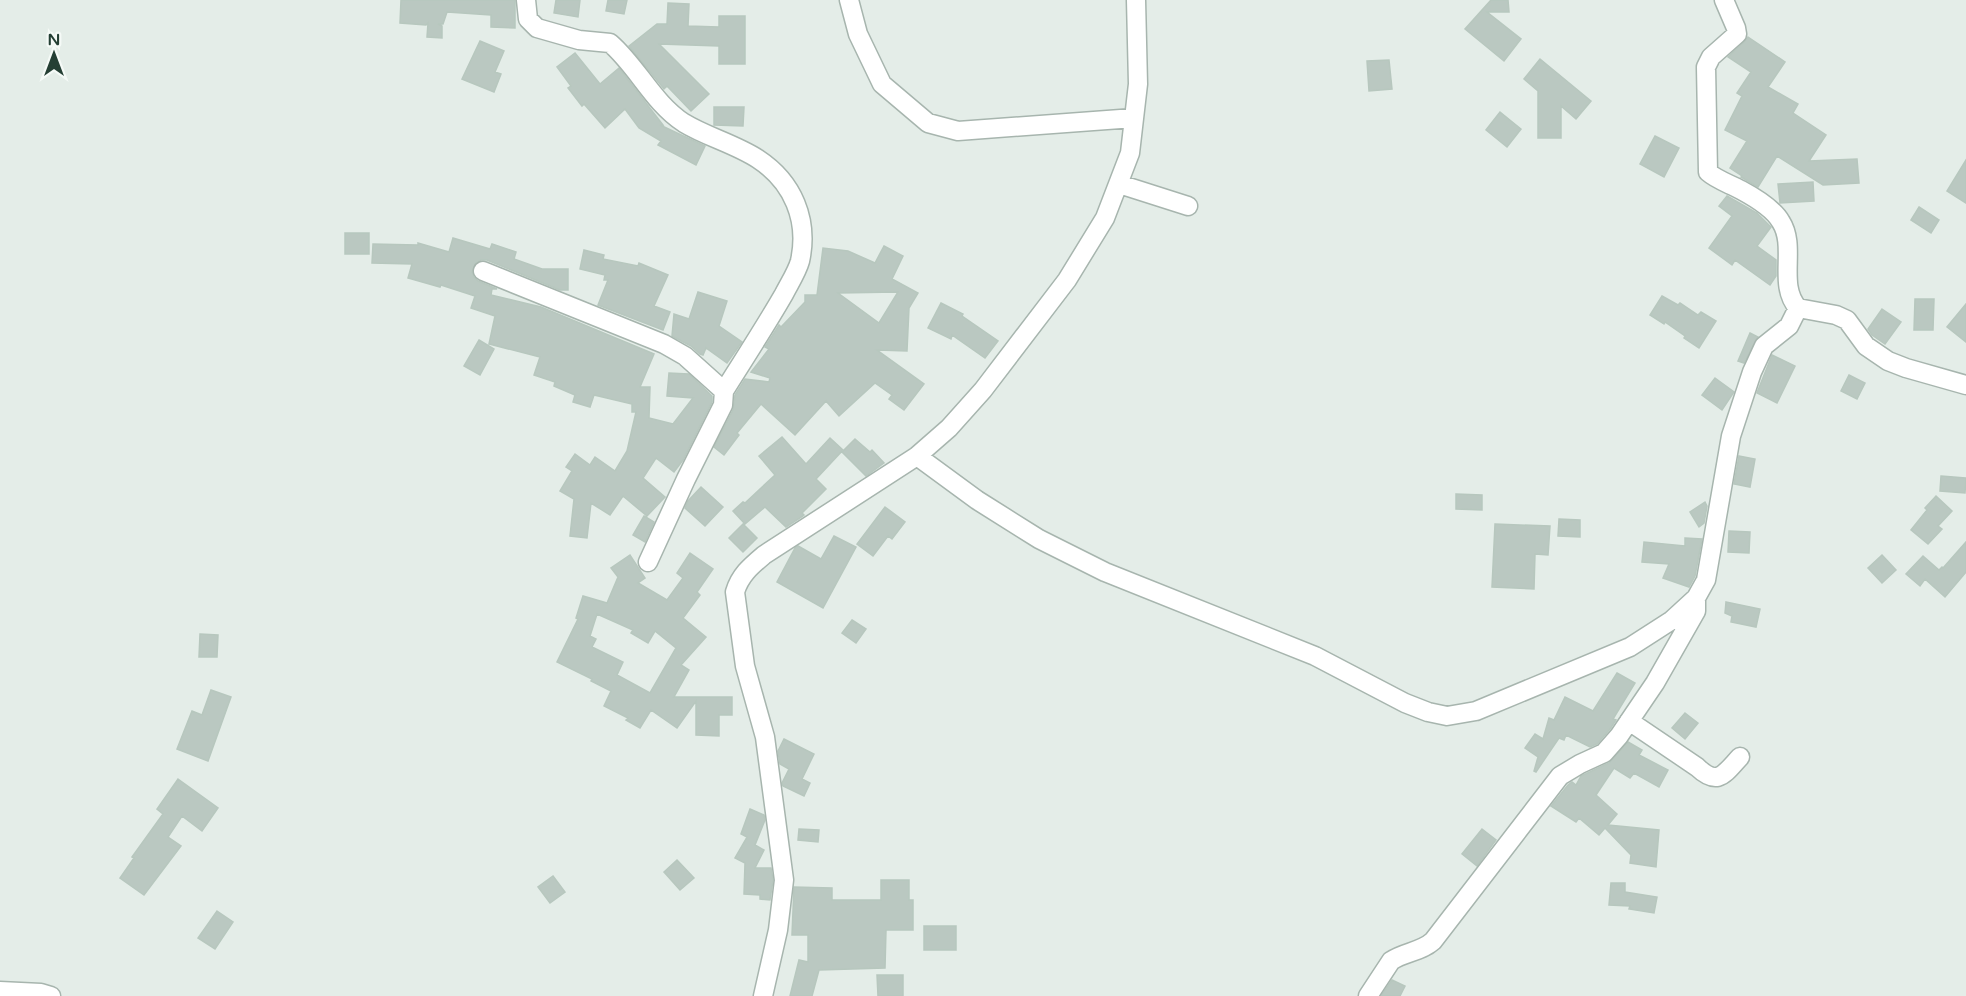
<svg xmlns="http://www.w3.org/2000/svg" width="1966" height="996" font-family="'Varela Round',sans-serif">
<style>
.building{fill:#bac8c1;stroke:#b7c7be;stroke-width:1.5;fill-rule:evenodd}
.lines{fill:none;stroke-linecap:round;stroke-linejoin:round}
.street-casing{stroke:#a7b5ae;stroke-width:21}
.street{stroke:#fff;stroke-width:18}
</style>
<rect width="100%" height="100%" fill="#e4ede8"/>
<path class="building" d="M401 0H515V28L491 27V15L447 12 443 24H438L442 26V38L427 37 428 23 426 25 400 23Z
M556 0H580L578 17 554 13Z
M608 0H627L624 14 606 11Z
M1491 0H1508L1509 12H1487L1521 39 1504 61 1465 29Z
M668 3 689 4 688 26 719 27V16H745V64H719V46L659 44 709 94 691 111 667 86 664 89 629 46 657 24H667Z
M1748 37 1785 62 1768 87 1798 104 1793 113 1826 135 1809 161 1857 159 1859 183 1823 185 1777 156 1758 187 1741 177 1742 176 1730 168 1747 141 1725 130 1742 96 1737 93 1751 72 1728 57 1744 42Z
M480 41 504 51 495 72 501 74 494 92 462 79Z
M575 53 600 84 619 68 663 125H660L705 146 696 165 658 145 661 141 639 128 625 109 605 128 584 104 582 106 568 88 571 86 557 67Z
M1540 59 1591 101 1576 119 1561 106V138H1538V91L1524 79Z
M1389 60 1392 89 1369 91 1367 61Z
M714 107H744L743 126 714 125Z
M1500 112 1521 129 1507 147 1486 130Z
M1655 136 1679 148 1664 177 1640 164Z
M1966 160V203L1947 191Z
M1813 182 1814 201 1780 203 1778 184Z
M1727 196 1757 213 1771 227 1757 246 1776 260V276L1770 285 1735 260 1732 265 1709 248 1732 216 1719 206Z
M1919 207 1939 220 1931 233 1911 220Z
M345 233H369V254H345Z
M453 238 490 249 492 244 516 252 514 259 542 269H568V290H560L487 260H481L476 263 472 272 474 277 478 281 497 289H492L491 295 541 307 654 354 640 387H650L649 418 673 424 693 398 667 396 669 373 689 374 712 396V402L683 460 674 472 656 458 643 478 665 497 647 516 623 496 610 515 591 503 587 538 570 536 574 499 560 491 572 471 566 467 575 454 590 465 595 457 615 471 627 451 636 412H632V404L594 395 590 407 573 402 575 395 554 386 555 382 534 375 540 357 489 344 495 316 471 308 475 296 441 285 440 287 408 278 412 264 372 263 373 244 418 245V243L449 252Z
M884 246 903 256 892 279 918 293 909 308 907 351 877 350 924 384 904 410 889 399 892 395 875 383 839 416 826 401 795 435 761 404 737 433 739 435 724 455 714 447 733 410 735 395 745 379 769 382 770 378 751 372 769 349 765 347 779 325 781 327 805 302V295H817L823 248 848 251 875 263ZM898 292 879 323 838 293Z
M584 250 604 255 603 259 638 266 639 263 668 275 654 306 670 312 663 330 598 305 608 280H604L605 275 580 269Z
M698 292 727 301 719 326 742 342 727 363 706 348 703 355 700 354 691 346 672 336 674 314 689 319Z
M1662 296 1678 305 1680 303 1698 315 1701 312 1716 321 1699 348 1684 338 1685 336 1665 322 1664 324 1650 315Z
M1915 299H1934L1933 330H1914Z
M941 303 963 314 962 316 998 341 985 358 952 335 951 339 928 328Z
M1966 304V342L1947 327Z
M1882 309 1901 322 1885 344 1872 335 1868 329Z
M1750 333 1758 337 1744 363 1738 361Z
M479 340 494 349 480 375 464 366Z
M1772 355 1795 366 1777 403 1757 393Z
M1849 375 1865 383 1857 399 1841 391Z
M1715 378 1734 392 1722 410 1702 395Z
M782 437 806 464 830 438 843 450 816 479 826 489 802 513 804 515 803 516 786 527 765 507 745 524 733 511 743 502 745 503 775 475 759 456Z
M855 439 870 452 872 450 884 463 866 476 842 452Z
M1739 456 1755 459 1750 487 1734 484Z
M1941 476 1966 478 1965 493 1940 491Z
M701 487 723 507 705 526 685 508 688 501Z
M1456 494 1482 495V510L1456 509Z
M1936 496 1952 511 1938 526 1942 529 1928 544 1911 530 1927 510 1925 508Z
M1705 502 1707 506 1704 523 1699 527 1690 512Z
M885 507 905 522 892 539 888 536 873 556 857 544Z
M644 516 654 522 645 542 633 535Z
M1559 519 1580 520V537L1558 536Z
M743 524 757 538 743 552 729 538Z
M1495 524 1550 526 1548 555 1535 554 1534 589 1492 587Z
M1729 531 1750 532 1749 553 1728 552Z
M834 536 856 547 823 608 777 582 795 548 798 546 821 559Z
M1685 538 1702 539 1695 576 1689 587 1663 578 1669 564 1642 562 1644 542 1685 546Z
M1966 542V572L1945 597 1925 579 1920 586 1906 574 1923 556 1939 570 1942 567 1943 568Z
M690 553 713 569 697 592 700 595 683 618 706 637 681 665 689 670 674 697H732V715H719V736L696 735V701L677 728 651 710 640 728 626 720 628 718 604 706 611 691 591 681 592 679 557 662 578 619 576 618 583 596 607 603 618 577 611 568 630 555 645 578 638 583 667 600 683 578 677 573ZM597 614 633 630 631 633 648 643 655 631 676 648 650 693 617 675 623 662 592 647 596 639 590 636Z
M1882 555 1896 570 1882 583 1868 568Z
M1726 602 1760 609 1756 627 1731 622 1732 616 1725 613Z
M852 620 866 629 856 643 842 633Z
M200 634 218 635 217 657H199Z
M1617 673 1635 683 1613 719 1616 720 1610 729 1597 744 1590 747 1566 735 1564 740 1559 738 1536 772 1534 771 1538 757 1525 748 1535 734 1543 739 1549 718 1554 720 1565 697 1593 711Z
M211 690 231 697 208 761 177 749 192 711 202 715Z
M1685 713 1698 723 1685 739 1672 728Z
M784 739 814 754 802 779 810 783 804 796 783 786 782 783 789 769 780 764 778 751Z
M1628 742 1642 750 1639 755 1668 770 1659 787 1634 773 1630 778 1614 768 1596 795 1617 814 1608 825 1659 830 1656 867 1630 863 1631 855 1605 828 1599 835 1579 818 1576 822 1551 806 1568 785 1572 782 1576 785 1581 776 1609 763Z
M178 779 218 808 202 831 182 816 168 837 181 846 144 895 120 878 134 858 132 857 163 814 157 809Z
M750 809 764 815 765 820 755 845 764 850 755 868H771L773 880 770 900 760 899V895L744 894 745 863 735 858 747 837 741 834Z
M799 829 819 830 818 842 798 840Z
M1482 829 1496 840 1477 866 1462 854Z
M677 860 694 878 680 890 664 872Z
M553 876 565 892 550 903 538 887Z
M881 880H909V900H913V930H886L885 968 819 970 812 996H790L799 960 808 962V935H792L794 887 832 888V900H881Z
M1611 883H1625V892L1657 897 1654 913 1629 909 1630 906 1609 905Z
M217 911 233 922 215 949 198 938Z
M924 926H956V950H924Z
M877 975H903V996H878Z
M1392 980 1405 986 1400 996H1381Z"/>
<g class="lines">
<defs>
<path id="street" d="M849 0 858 34 882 84 928 123 958 131 1134 118
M1119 184 1188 206
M483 271 664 344 685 356 724 391C744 359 765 327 784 294 789 284 797 272 800 261 809 220 793 182 758 159 735 144 707 137 684 123 653 103 637 66 610 43L579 40 537 28 528 19 526 0
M1798 308 1836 315 1847 320 1866 346 1888 361 1906 368 1966 385
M917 456 977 500 1039 539 1105 572 1315 656 1405 703 1428 712 1447 716 1476 711 1630 647 1672 620 1696 598 1706 580 1731 436 1752 372 1764 346 1789 326 1798 308C1777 285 1797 247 1781 222 1774 209 1754 197 1741 190 1730 184 1717 180 1708 172L1706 67 1711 57 1737 34 1736 28 1724 0
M648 562 686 479 723 405 724 391
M1629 721 1697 767C1718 787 1724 774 1740 757
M0 991 41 993 51 996
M763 996 778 930 784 880 765 737 745 666 735 592C740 575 751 566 764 555L917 456 949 428 983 390 1067 280 1105 218 1130 153 1138 84 1136 0
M1368 996 1391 961C1404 952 1421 952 1433 941L1560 776 1580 764 1604 753 1619 736 1655 683 1696 611V598"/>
</defs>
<use href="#street" class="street-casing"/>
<use href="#street" class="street"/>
</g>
<g transform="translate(54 54)" stroke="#f5faf7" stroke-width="4.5" paint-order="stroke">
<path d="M0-4.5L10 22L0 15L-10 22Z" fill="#243f34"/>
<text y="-9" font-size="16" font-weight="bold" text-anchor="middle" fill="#243f34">N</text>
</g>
</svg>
